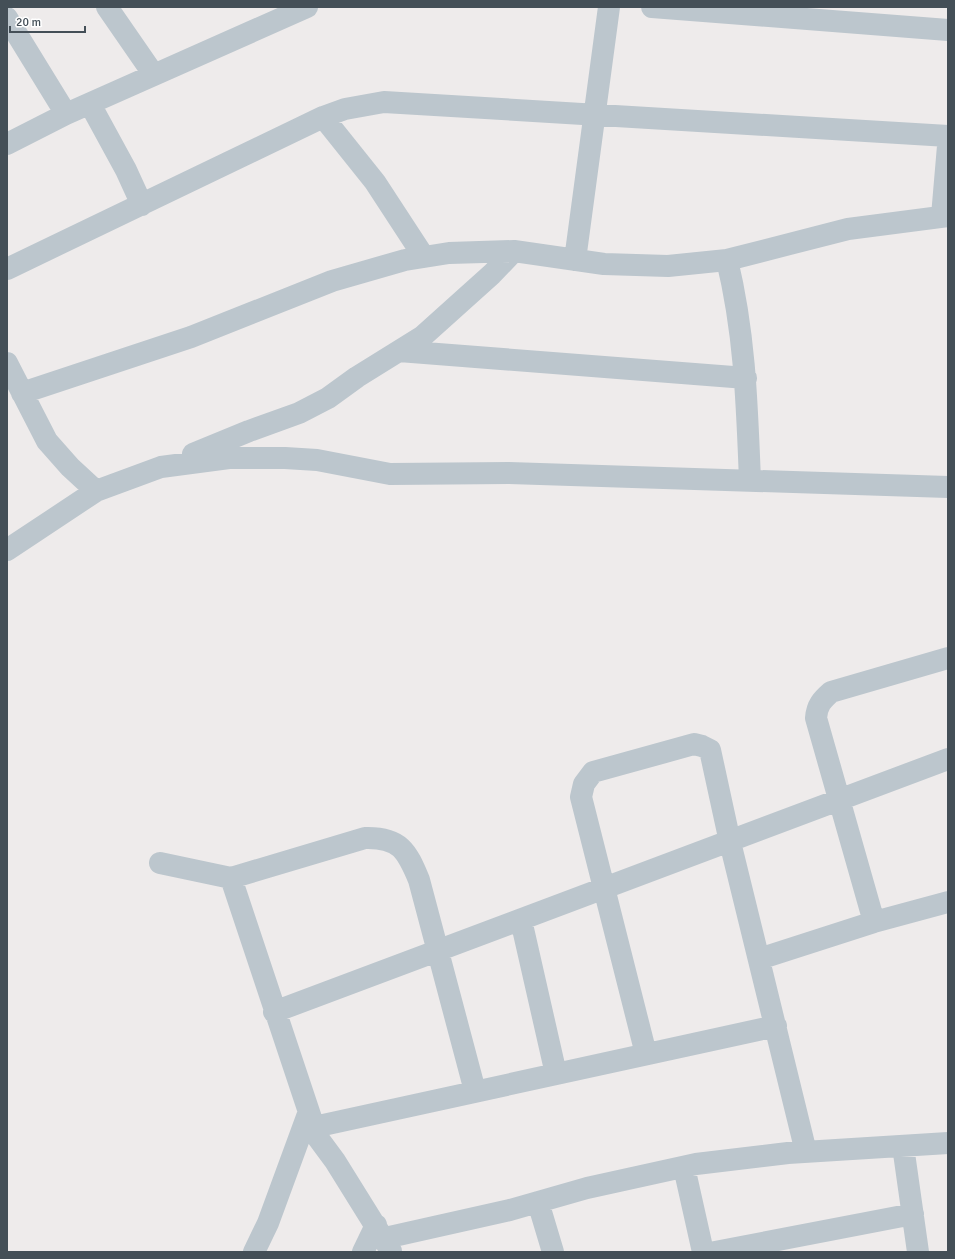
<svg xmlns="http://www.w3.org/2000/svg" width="955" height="1259" font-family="Signika,sans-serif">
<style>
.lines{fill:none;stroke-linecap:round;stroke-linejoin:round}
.street{stroke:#bcc6cd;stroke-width:22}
</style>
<rect width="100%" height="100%" fill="#eeebeb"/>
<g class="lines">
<path class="street" d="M107 7 154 75
M652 7 948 30
M7 18 66 114
M90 104 126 170 142 205
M323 117 375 182 424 257
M7 144 66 114 307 7
M942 216 948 146
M575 260 609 7
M727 260C745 334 747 405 750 481
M7 269 323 117 345 109 384 102 948 136
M399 351 746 378
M7 363 47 441 70 467 96 491
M22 393 191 337 332 281 405 260 449 253 514 251
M193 454 249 431 299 413 328 398 357 377 423 336 492 274 514 251 604 264 668 266 727 260 848 229 948 216
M7 550 96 491 161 467 229 458H285L317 460 390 474 509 473 948 487
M160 863 231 878 314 1127 318 1138 335 1161 391 1251
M231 878 365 838C400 837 407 851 419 880L475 1091
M521 920 556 1074
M874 922 816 718C817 705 822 700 831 692L948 658
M759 959 874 922 948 902
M274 1012 948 759
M646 1054 581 797 584 784 593 772 694 744 702 746 710 750 730 842 806 1152
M314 1127 776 1026
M903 1146 918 1252
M684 1167 703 1252
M538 1202 553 1252
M385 1238 510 1210 587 1188 696 1164 788 1153 948 1143
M254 1252 268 1223 308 1114
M363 1252 376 1225
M715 1252 913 1214"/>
</g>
<rect width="955" height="1259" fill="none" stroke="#444f57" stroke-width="16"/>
<path d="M10 26v6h75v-6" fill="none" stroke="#444f57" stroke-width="2"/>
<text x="16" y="26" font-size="12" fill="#444f57" stroke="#ffffff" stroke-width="3" paint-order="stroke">20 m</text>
</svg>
